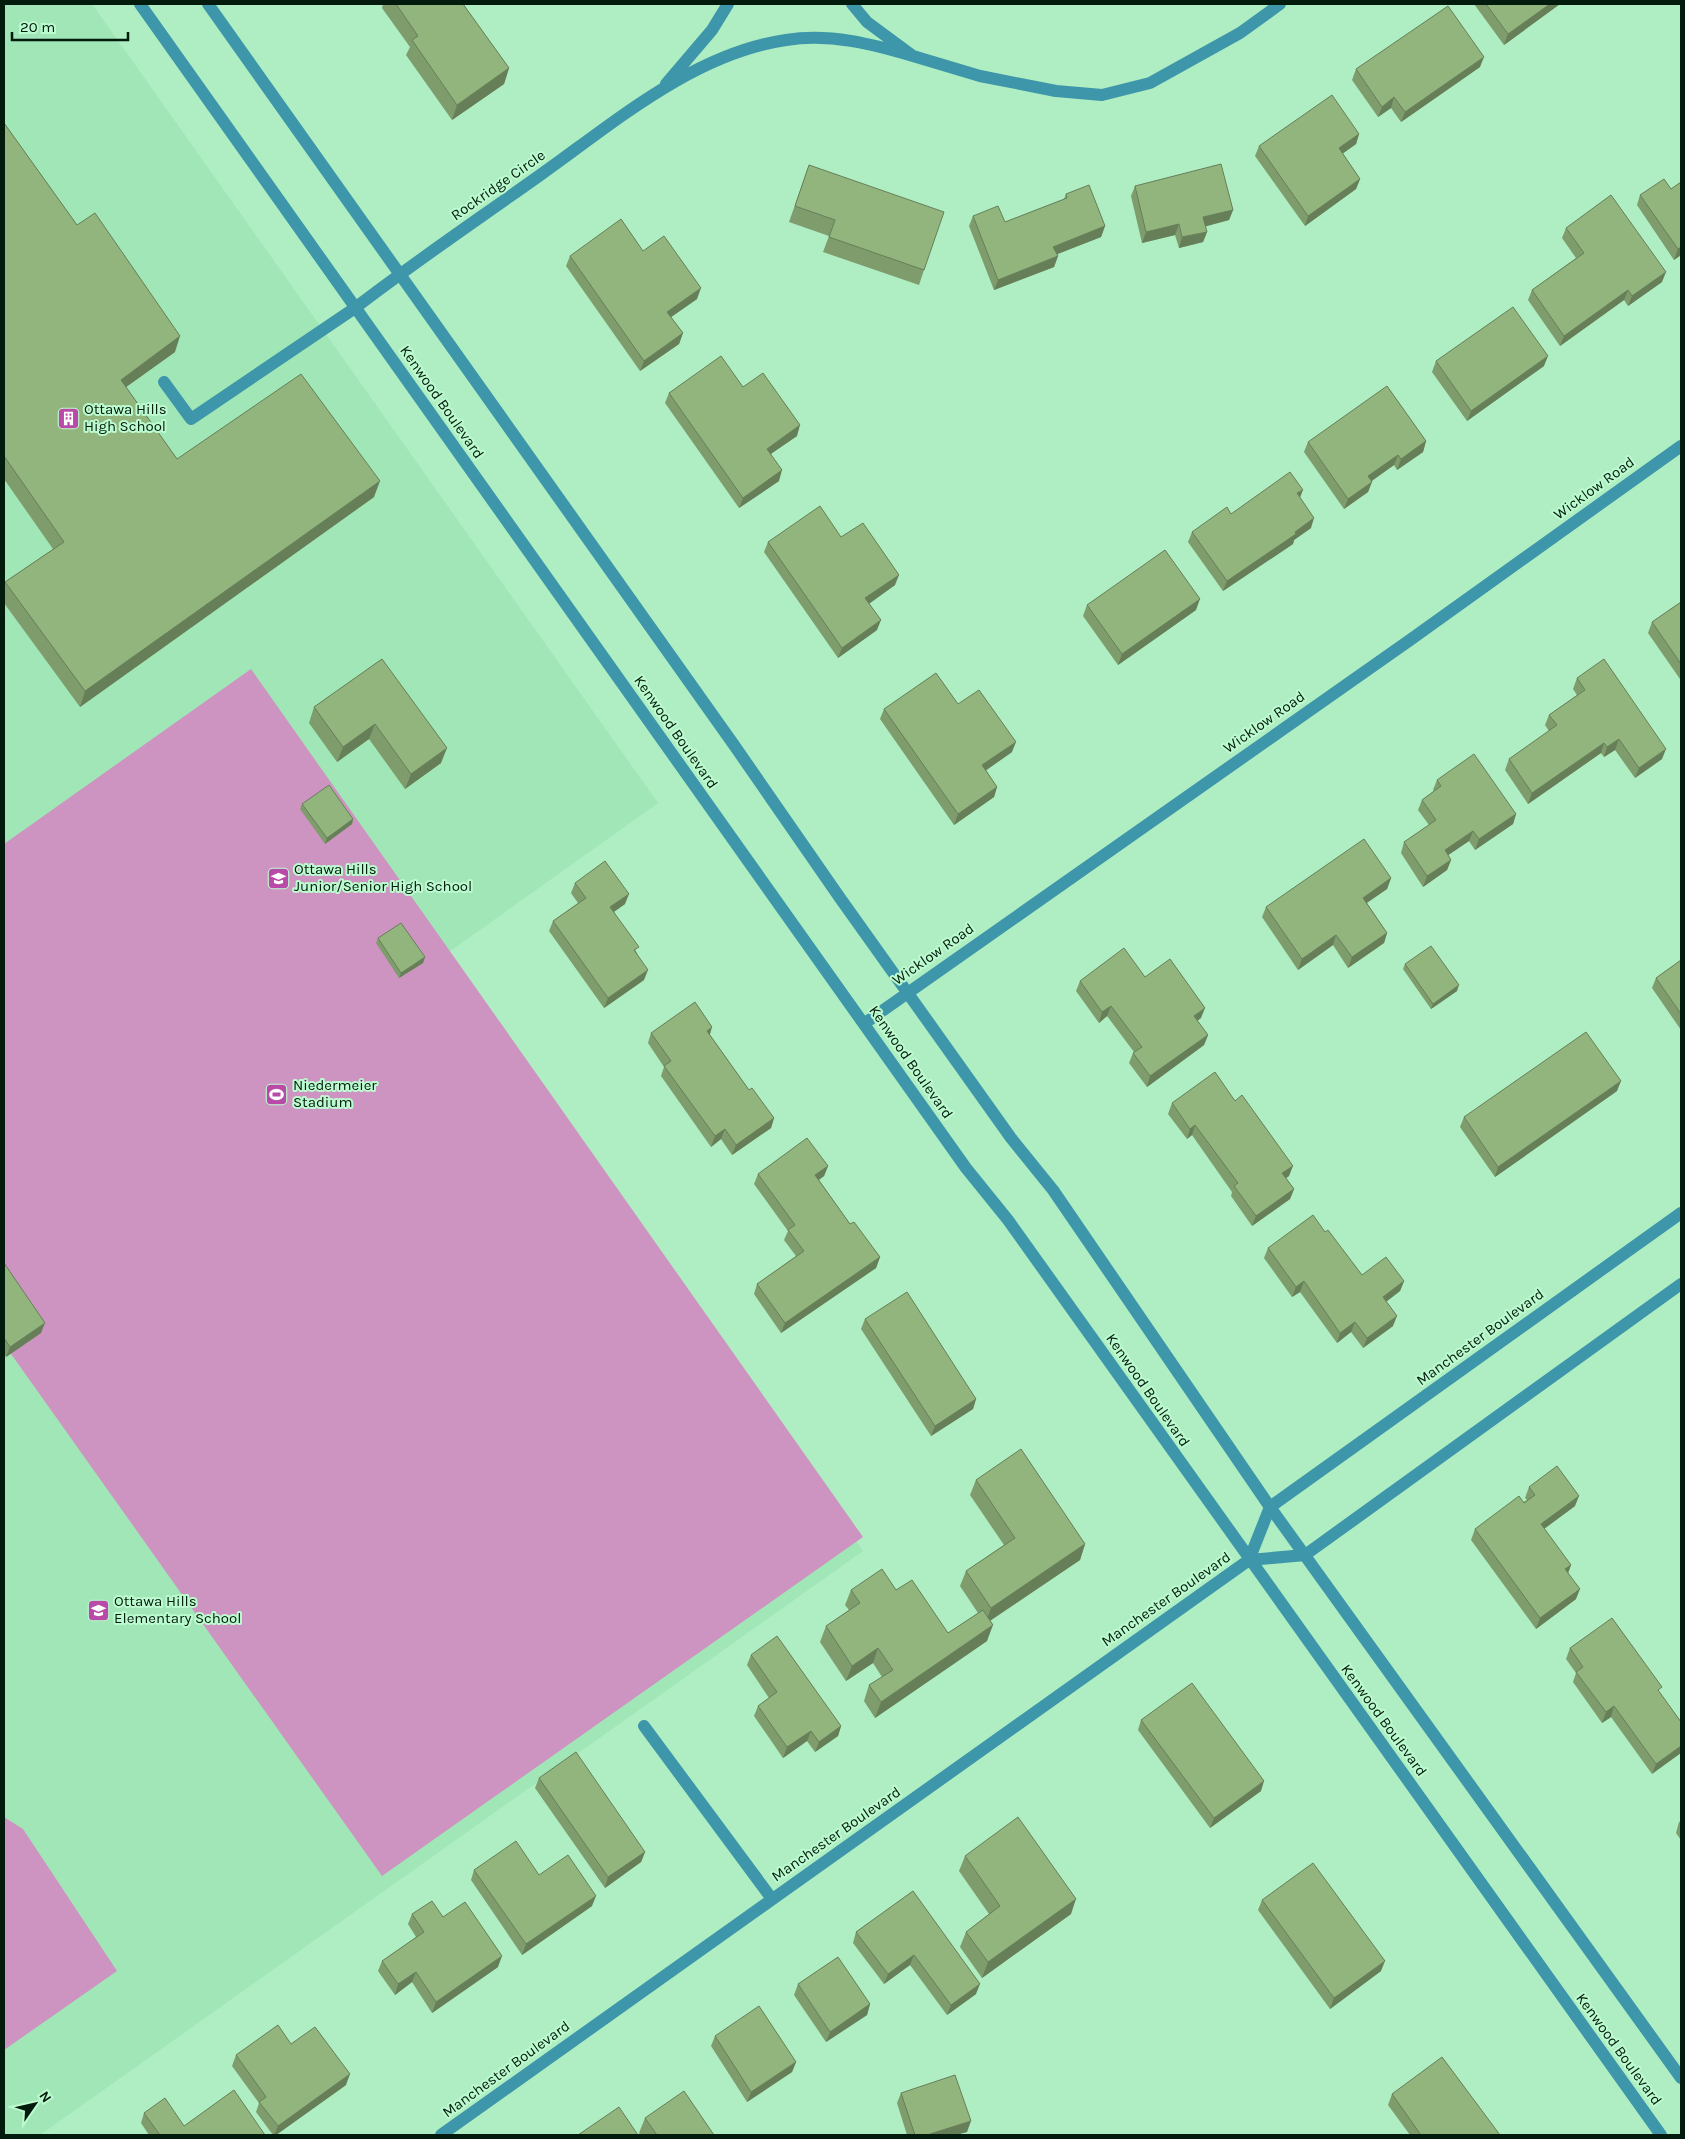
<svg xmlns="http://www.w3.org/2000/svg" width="1685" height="2139" font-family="Karla,sans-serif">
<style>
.built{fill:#a0e6b6}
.green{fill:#ce94c1}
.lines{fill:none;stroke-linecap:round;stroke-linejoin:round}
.service{stroke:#3d96a9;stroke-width:12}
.minor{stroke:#3d96a9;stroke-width:12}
.wall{fill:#7e9c6c}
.shaded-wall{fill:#667f58}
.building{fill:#92b57e;stroke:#667f58}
.labels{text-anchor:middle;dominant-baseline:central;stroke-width:4;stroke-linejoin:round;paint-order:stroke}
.street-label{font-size:15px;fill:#031b0c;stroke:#bcfbd0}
.poi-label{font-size:15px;fill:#031b0c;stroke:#bcfbd0;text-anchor:start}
</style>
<rect width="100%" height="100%" fill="#afedc3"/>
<path class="built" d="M4 4H92L658 803 446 954 863 1551 40 2135H4Z"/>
<path class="green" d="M251 669 863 1537 382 1876 4 1344V844Z
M4 1817 23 1829 117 1971 4 2050Z"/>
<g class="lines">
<path class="service" d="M164 382 191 419 355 308"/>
<path class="minor" d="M140 4 966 1168 1008 1220 1661 2135
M208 4 734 745 840 898 1011 1138 1053 1190 1270 1507 1681 2078
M852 4 867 22 913 56 980 76 1056 91 1102 95 1150 83 1240 33 1280 4
M666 84 712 30 728 4
M355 308C416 261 480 218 543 173 616 121 695 53 786 40 830 33 872 44 913 56
M865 1023 1410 640 1681 446
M1249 1560 1270 1507 1681 1213
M644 1726 772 1899
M441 2135 1249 1560 1305 1555 1681 1284"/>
</g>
<path class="wall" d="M383 4H463L509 68 504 84 452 120 406 55 410 47 382 8Z
M1474 4H1560L1504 45Z
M1480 67 1401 122 1391 108 1378 117 1352 80 1356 69Z
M4 123 77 225 175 352 126 387 177 459 374 497 80 707 4 603V586L5 582 53 549 4 479Z
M1359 134 1356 144 1342 154 1360 179 1356 189 1305 226 1255 156 1259 146Z
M809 165 924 270 919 285 823 252 829 236 789 222Z
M1681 182V255L1674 260 1637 205 1640 195 1671 189Z
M1135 186 1233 210 1229 220 1205 226 1207 232 1203 242 1179 248 1175 235 1142 243 1131 196Z
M1066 194 1105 226 1101 237 1057 254 1058 256 1054 267 994 290 969 226 973 216 1005 222 1064 199Z
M1566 228 1662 282 1628 306 1624 300 1560 346 1528 300 1532 290 1576 258 1562 238Z
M643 251 697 299 671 317 683 333 679 344 640 371 566 266 570 256Z
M1436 361 1544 366 1467 421 1432 372Z
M743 387 797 436 771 454 779 481 739 508 665 403 669 393Z
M1426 441 1423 452 1397 470 1394 465 1372 481 1368 492 1344 509 1304 452 1308 442Z
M1300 497 1311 528 1294 540 1293 544 1223 591 1188 542 1192 532 1231 514Z
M841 537 895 585 869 603 877 630 838 658 764 552 768 542Z
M1681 602V678L1680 679 1648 633 1652 622Z
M1087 605 1196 610 1118 665 1083 616Z
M382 659 441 763 405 789 369 739 337 762 309 723 314 707Z
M1577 678 1662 759 1635 778 1615 750 1604 757 1601 753 1528 804 1505 770 1509 759 1549 731 1545 725 1549 715 1577 695 1573 689Z
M958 704 1012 752 986 770 997 787 994 797 954 825 880 719 884 709Z
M1437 780 1516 814 1513 824 1475 850 1469 841 1448 855 1451 860 1447 870 1423 887 1401 853 1404 842 1429 825 1418 810 1422 800 1434 791 1433 790Z
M302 804 353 819 352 824 325 844 300 809Z
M1391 878 1387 889 1367 903 1387 933 1384 943 1348 968 1333 945 1298 970 1262 917 1266 907Z
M575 883 625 904 614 912 637 953 644 980 604 1008 549 931 553 921 578 903 571 893Z
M378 938 425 957 423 963 399 978 376 943Z
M1681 960V1030L1652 988 1656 978Z
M1405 964 1457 991 1431 1009 1403 969Z
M1145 977 1201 1018 1197 1021 1208 1035 1204 1045 1147 1087 1129 1063 1133 1053 1134 1052 1107 1016 1099 1023 1076 991 1080 981Z
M651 1033 710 1035 749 1090 774 1118 771 1128 732 1155 721 1139 711 1147 661 1076 664 1067 648 1043Z
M1617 1091 1495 1177 1460 1127 1464 1117Z
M1172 1103 1289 1176 1286 1178 1294 1189 1290 1199 1252 1226 1231 1196 1232 1192 1192 1135 1187 1139 1168 1114Z
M828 1166 824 1176 819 1180 850 1224 880 1257 876 1268 781 1333 754 1294 757 1284 796 1256 784 1240 788 1231 754 1184 758 1174Z
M1325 1232 1362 1275 1404 1281 1400 1291 1386 1302 1393 1326 1363 1348 1351 1332 1337 1343 1300 1292 1292 1297 1264 1258 1268 1248Z
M4 1263 41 1333 6 1357 4 1354Z
M865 1319 976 1399 973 1409 931 1436 861 1329Z
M976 1480 1085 1544 1080 1560 990 1621 987 1641 875 1718 864 1701 869 1685 882 1677 873 1663 846 1681 820 1642 826 1626 849 1610 845 1605 851 1590H896L948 1633 978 1613 960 1586 966 1571 1004 1545 970 1495Z
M1529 1487 1575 1506 1544 1529 1571 1565 1568 1573 1576 1599 1536 1629 1471 1540 1475 1529 1527 1500 1525 1498Z
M1570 1648 1660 1693 1681 1722 1652 1774 1611 1717 1602 1723 1573 1682 1576 1673 1566 1659Z
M751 1655 841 1726 838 1736 815 1752 807 1741 783 1758 754 1716 758 1706 769 1698 747 1665Z
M1141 1720 1261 1791 1210 1828 1138 1730Z
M539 1778 645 1852 641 1862 605 1888 535 1788Z
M1681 1821V1840L1676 1833 1679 1822Z
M965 1856 1071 1914 982 1978 960 1947 966 1932 989 1914 959 1871Z
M474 1870 539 1875 592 1906 522 1955 471 1880Z
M913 1891 976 1994 947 2015 910 1965 884 1984 853 1943 856 1932Z
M1262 1900 1381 1971 1330 2009 1258 1910Z
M412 1914 443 1917 498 1967 432 2013 412 1982 395 1995 378 1971 382 1961 416 1937 408 1924Z
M798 1984 870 2004 867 2015 826 2042 794 1995Z
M715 2036 796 2062 792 2072 747 2102 711 2046Z
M291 2044 346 2085 276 2135H273L256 2112 259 2103 232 2066 236 2055Z
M901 2093 967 2132 955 2135H907L897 2103Z
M1392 2094 1500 2135H1410L1388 2105Z
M144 2113 184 2126 265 2135H149L141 2123Z
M645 2118 714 2135H641L639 2133Z"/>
<path class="shaded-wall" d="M1550 4H1560L1504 45 1508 34Z
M1484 57 1480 67 1401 122 1405 112Z
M509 68 504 84 452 120 457 105Z
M1394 97 1391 108 1378 117 1382 107Z
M1359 134 1356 144 1335 159 1339 148Z
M1360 179 1356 189 1305 226 1308 216Z
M1233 210 1229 220 1200 228 1203 217Z
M1179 224 1175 235 1142 243 1146 232Z
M1105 226 1101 237 1050 257 1053 247Z
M1207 232 1203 242 1179 248 1182 237Z
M1681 247V255L1674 260 1678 249Z
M1058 256 1054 267 994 290 998 280Z
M1666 272 1662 282 1628 306 1632 296Z
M701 288 697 299 664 322 667 312Z
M1628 290 1624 300 1560 346 1564 336Z
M683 333 679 344 640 371 644 361Z
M180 336 175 352 115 395 121 380Z
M1548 356 1544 366 1467 421 1471 411Z
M800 425 797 436 763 459 767 449Z
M1426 441 1423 452 1397 470 1401 459Z
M1398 455 1394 465 1364 486 1368 476Z
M782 470 779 481 739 508 743 498Z
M380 481 374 497 80 707 85 691Z
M1372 482 1368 492 1344 509 1348 499Z
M1303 490 1299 500 1297 493Z
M1314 518 1311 528 1294 540 1293 544 1223 591 1227 581Z
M899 575 895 585 862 609 865 598Z
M1200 599 1196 610 1118 665 1122 654Z
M881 620 877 630 838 658 842 648Z
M375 724 369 739 337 762 343 747Z
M1619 739 1615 750 1604 757 1607 747Z
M1016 742 1012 752 978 776 982 765Z
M1604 743 1601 753 1528 804 1532 793Z
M447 748 441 763 405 789 411 774Z
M1666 749 1662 759 1635 778 1639 768Z
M997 787 994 797 954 825 958 814Z
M1516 814 1513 824 1475 850 1479 839Z
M353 819 352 824 325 844 327 838Z
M1473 831 1469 841 1441 860 1445 850Z
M1451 860 1447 870 1423 887 1427 876Z
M1391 878 1387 889 1359 908 1363 898Z
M629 894 625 904 606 917 610 907Z
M1387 933 1384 943 1348 968 1352 957Z
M1336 935 1333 945 1298 970 1302 959Z
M425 957 423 963 399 978 401 973Z
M648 970 644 980 604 1008 608 998Z
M1459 985 1457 991 1431 1009 1433 1004Z
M1111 1006 1107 1016 1099 1023 1102 1012Z
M1205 1008 1201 1018 1190 1026 1194 1016Z
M712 1027 709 1038 707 1031Z
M1208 1035 1204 1045 1147 1087 1150 1076Z
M1621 1081 1617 1091 1495 1177 1498 1167Z
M774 1118 771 1128 732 1155 736 1145Z
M1195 1125 1192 1135 1187 1139 1190 1129Z
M725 1129 721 1139 711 1147 715 1136Z
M828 1166 824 1176 811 1185 815 1175Z
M1293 1166 1289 1176 1279 1183 1282 1173Z
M1294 1189 1290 1199 1252 1226 1256 1216Z
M880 1257 876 1268 781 1333 785 1323Z
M1304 1281 1300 1292 1292 1297 1296 1287Z
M1404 1281 1400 1291 1379 1307 1383 1297Z
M1397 1316 1393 1326 1363 1348 1367 1338Z
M1355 1322 1351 1332 1337 1343 1340 1333Z
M45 1323 41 1333 6 1357 10 1347Z
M976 1399 973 1409 931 1436 935 1426Z
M1579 1496 1575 1506 1537 1534 1541 1524Z
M1085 1544 1080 1560 985 1624 991 1608Z
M1571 1565 1567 1576 1565 1569Z
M1580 1589 1576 1599 1536 1629 1540 1618Z
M993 1625 987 1641 875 1718 881 1702Z
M878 1648 873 1663 846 1681 852 1666Z
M1614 1706 1611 1717 1602 1723 1606 1712Z
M841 1726 838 1736 815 1752 819 1742Z
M811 1731 807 1741 783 1758 787 1747Z
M1681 1746V1753L1652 1774 1656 1764Z
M1264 1781 1261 1791 1210 1828 1214 1818Z
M645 1852 641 1862 605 1888 608 1877Z
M596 1896 592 1906 522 1955 526 1944Z
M1076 1899 1071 1914 982 1978 988 1962Z
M914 1955 910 1965 884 1984 888 1974Z
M502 1956 498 1967 432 2013 436 2002Z
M1385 1961 1381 1971 1330 2009 1334 1998Z
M416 1972 412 1982 395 1995 398 1984Z
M980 1984 976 1994 947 2015 951 2005Z
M870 2004 867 2015 826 2042 830 2032Z
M796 2062 792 2072 747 2102 751 2092Z
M350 2074 346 2085 276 2135H274L278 2126Z
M971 2121 967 2132 955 2135H927Z"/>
<path class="building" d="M396 4H463L509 68 457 105 412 40 418 36Z
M1486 4H1550L1508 34Z
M1448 6 1484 57 1405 112 1394 97 1382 107 1356 69Z
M1332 95 1359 134 1339 148 1360 179 1308 216 1259 146Z
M4 123 77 225 95 213 180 336 121 380 177 459 301 374 380 481 85 691 5 582 64 542 4 456Z
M1221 164 1233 210 1203 217 1207 232 1182 237 1179 224 1146 232 1135 186Z
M809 165 944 212 924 270 829 237 835 220 795 206Z
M1664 179 1671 189 1681 182V247L1678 249 1640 195Z
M1089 185 1105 226 1053 247 1058 256 998 280 973 216 998 206 1005 222 1067 198 1066 194Z
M1611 195 1666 272 1632 296 1628 290 1564 336 1532 290 1584 253 1566 228Z
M621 219 643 251 664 236 701 288 667 312 683 333 644 361 570 256Z
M1513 307 1548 356 1471 411 1436 361Z
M721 356 743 387 763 373 800 425 767 449 782 470 743 498 669 393Z
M1387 386 1426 441 1401 459 1398 455 1368 476 1372 482 1348 499 1308 442Z
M1290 472 1303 490 1297 493 1314 518 1295 532 1296 534 1227 581 1192 532 1227 507 1231 514Z
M820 506 841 537 863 523 899 575 865 598 881 620 842 648 768 542Z
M1165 550 1200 599 1122 654 1087 605Z
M1681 602V664L1652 622Z
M382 659 447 748 411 774 375 724 343 747 314 707Z
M1604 659 1666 749 1639 768 1619 739 1607 747 1604 743 1532 793 1509 759 1557 725 1549 715 1585 690 1577 678Z
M936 673 958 704 979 690 1016 742 982 765 997 787 958 814 884 709Z
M1474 754 1516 814 1479 839 1473 831 1445 850 1451 860 1427 876 1404 842 1436 820 1422 800 1441 786 1437 780Z
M329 785 353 819 327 838 302 804Z
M1364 839 1391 878 1363 898 1387 933 1352 957 1336 935 1302 959 1266 907Z
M605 861 629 894 610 907 639 947 634 950 648 970 608 998 553 921 586 898 575 883Z
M401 923 425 957 401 973 378 938Z
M1431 946 1459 985 1433 1004 1405 964Z
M1124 948 1145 977 1170 959 1205 1008 1194 1016 1208 1035 1150 1076 1133 1053 1142 1047 1111 1006 1102 1012 1080 981Z
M1681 960V1014L1656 978Z
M695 1002 712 1027 707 1031 749 1090 752 1088 774 1118 736 1145 725 1129 715 1136 664 1066 671 1061 651 1033Z
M1586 1032 1621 1081 1498 1167 1464 1117Z
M1215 1072 1235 1101 1242 1095 1293 1166 1282 1173 1294 1189 1256 1216 1234 1186 1238 1183 1195 1125 1190 1129 1172 1103Z
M807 1138 828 1166 815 1175 850 1224 854 1222 880 1257 785 1323 757 1284 804 1251 788 1230 795 1225 758 1174Z
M1313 1215 1325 1232 1328 1230 1362 1275 1386 1257 1404 1281 1383 1297 1397 1316 1367 1338 1355 1322 1340 1333 1304 1281 1296 1287 1268 1248Z
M4 1263 45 1323 10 1347 4 1338Z
M907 1292 976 1399 935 1426 865 1319Z
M1021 1449 1085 1544 991 1608 966 1571 1015 1538 976 1480Z
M1557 1466 1579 1496 1541 1524 1571 1565 1565 1569 1580 1589 1540 1618 1475 1529 1519 1496 1524 1503 1535 1495 1529 1487Z
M882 1569 896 1590 912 1580 948 1633 983 1610 993 1625 881 1702 869 1685 893 1670 878 1648 852 1666 826 1626 860 1603 851 1590Z
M1612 1618 1662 1687 1658 1690 1681 1722V1746L1656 1764 1614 1706 1606 1712 1576 1672 1583 1667 1570 1648Z
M777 1636 841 1726 819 1742 811 1731 787 1747 758 1706 777 1692 751 1655Z
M1192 1683 1264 1781 1214 1818 1141 1720Z
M576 1752 645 1852 608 1877 539 1778Z
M1018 1817 1076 1899 988 1962 966 1932 1000 1906 965 1856Z
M516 1841 539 1875 568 1855 596 1896 526 1944 474 1870Z
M1313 1863 1385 1961 1334 1998 1262 1900Z
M913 1891 980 1984 951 2005 914 1955 888 1974 856 1932Z
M432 1901 443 1917 465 1902 502 1956 436 2002 416 1972 398 1984 382 1961 424 1932 412 1914Z
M838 1957 870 2004 830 2032 798 1984Z
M759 2006 796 2062 751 2092 715 2036Z
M278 2025 291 2044 315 2027 350 2074 278 2126 259 2102 266 2097 236 2055Z
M1442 2057 1500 2135H1421L1392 2094Z
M955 2075 971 2121 927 2135H915L901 2093Z
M234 2090 265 2135H160L144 2113 165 2098 184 2126Z
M684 2091 714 2135H657L645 2118Z
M619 2107 638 2135H578Z"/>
<defs>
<symbol id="building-square" viewBox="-11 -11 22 22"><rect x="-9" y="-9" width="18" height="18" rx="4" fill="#b94aa7" stroke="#bcfbd0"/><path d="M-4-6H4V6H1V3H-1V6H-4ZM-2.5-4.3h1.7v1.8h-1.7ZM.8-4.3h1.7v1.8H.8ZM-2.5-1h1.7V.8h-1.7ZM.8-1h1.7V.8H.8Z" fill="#fff"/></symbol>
<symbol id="school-square" viewBox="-11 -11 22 22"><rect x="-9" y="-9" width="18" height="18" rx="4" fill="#b94aa7" stroke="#bcfbd0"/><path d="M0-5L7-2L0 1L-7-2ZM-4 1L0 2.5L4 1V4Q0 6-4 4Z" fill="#fff"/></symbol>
<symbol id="stadium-square" viewBox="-11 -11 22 22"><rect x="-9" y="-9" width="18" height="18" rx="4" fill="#b94aa7" stroke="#bcfbd0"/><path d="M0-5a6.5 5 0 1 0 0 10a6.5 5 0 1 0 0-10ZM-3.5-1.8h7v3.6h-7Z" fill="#fff"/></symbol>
</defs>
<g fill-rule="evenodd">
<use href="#building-square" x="56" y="406" width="25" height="25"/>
<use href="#school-square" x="266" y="866" width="25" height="25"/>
<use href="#stadium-square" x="264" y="1082" width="25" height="25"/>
<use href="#school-square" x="86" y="1598" width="25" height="25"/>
</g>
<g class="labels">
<g class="street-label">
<text transform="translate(498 185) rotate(-35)">Rockridge Circle</text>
<text transform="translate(442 402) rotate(55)">Kenwood Boulevard</text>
<text transform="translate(1594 488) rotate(-36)">Wicklow Road</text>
<text transform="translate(1264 722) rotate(-35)">Wicklow Road</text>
<text transform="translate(676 732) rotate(55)">Kenwood Boulevard</text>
<text transform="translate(933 954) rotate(-35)">Wicklow Road</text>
<text transform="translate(911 1062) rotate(55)">Kenwood Boulevard</text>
<text transform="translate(1480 1337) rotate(-36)">Manchester Boulevard</text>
<text transform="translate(1148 1390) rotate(55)">Kenwood Boulevard</text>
<text transform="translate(1166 1599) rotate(-35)">Manchester Boulevard</text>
<text transform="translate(1384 1720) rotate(54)">Kenwood Boulevard</text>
<text transform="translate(836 1834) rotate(-35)">Manchester Boulevard</text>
<text transform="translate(1619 2049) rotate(54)">Kenwood Boulevard</text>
<text transform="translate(506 2069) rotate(-36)">Manchester Boulevard</text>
</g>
<g class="poi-label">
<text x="84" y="409">Ottawa Hills<tspan x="84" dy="17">High School</tspan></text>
<text x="294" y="869">Ottawa Hills<tspan x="294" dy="17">Junior/Senior High School</tspan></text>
<text x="293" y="1085">Niedermeier<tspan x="293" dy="17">Stadium</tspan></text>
<text x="114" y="1601">Ottawa Hills<tspan x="114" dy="17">Elementary School</tspan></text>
</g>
</g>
<rect width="1685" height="2139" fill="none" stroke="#031b0c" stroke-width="10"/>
<g transform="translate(35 2104) rotate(56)" stroke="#bcfbd0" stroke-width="4" paint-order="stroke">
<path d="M0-4L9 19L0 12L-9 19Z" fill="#031b0c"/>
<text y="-8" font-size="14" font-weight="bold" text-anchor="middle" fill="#031b0c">N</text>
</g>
<path d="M12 32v8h116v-8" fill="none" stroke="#031b0c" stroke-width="2.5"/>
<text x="20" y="32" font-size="15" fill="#031b0c" stroke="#bcfbd0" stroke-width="4" paint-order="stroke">20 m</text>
</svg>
